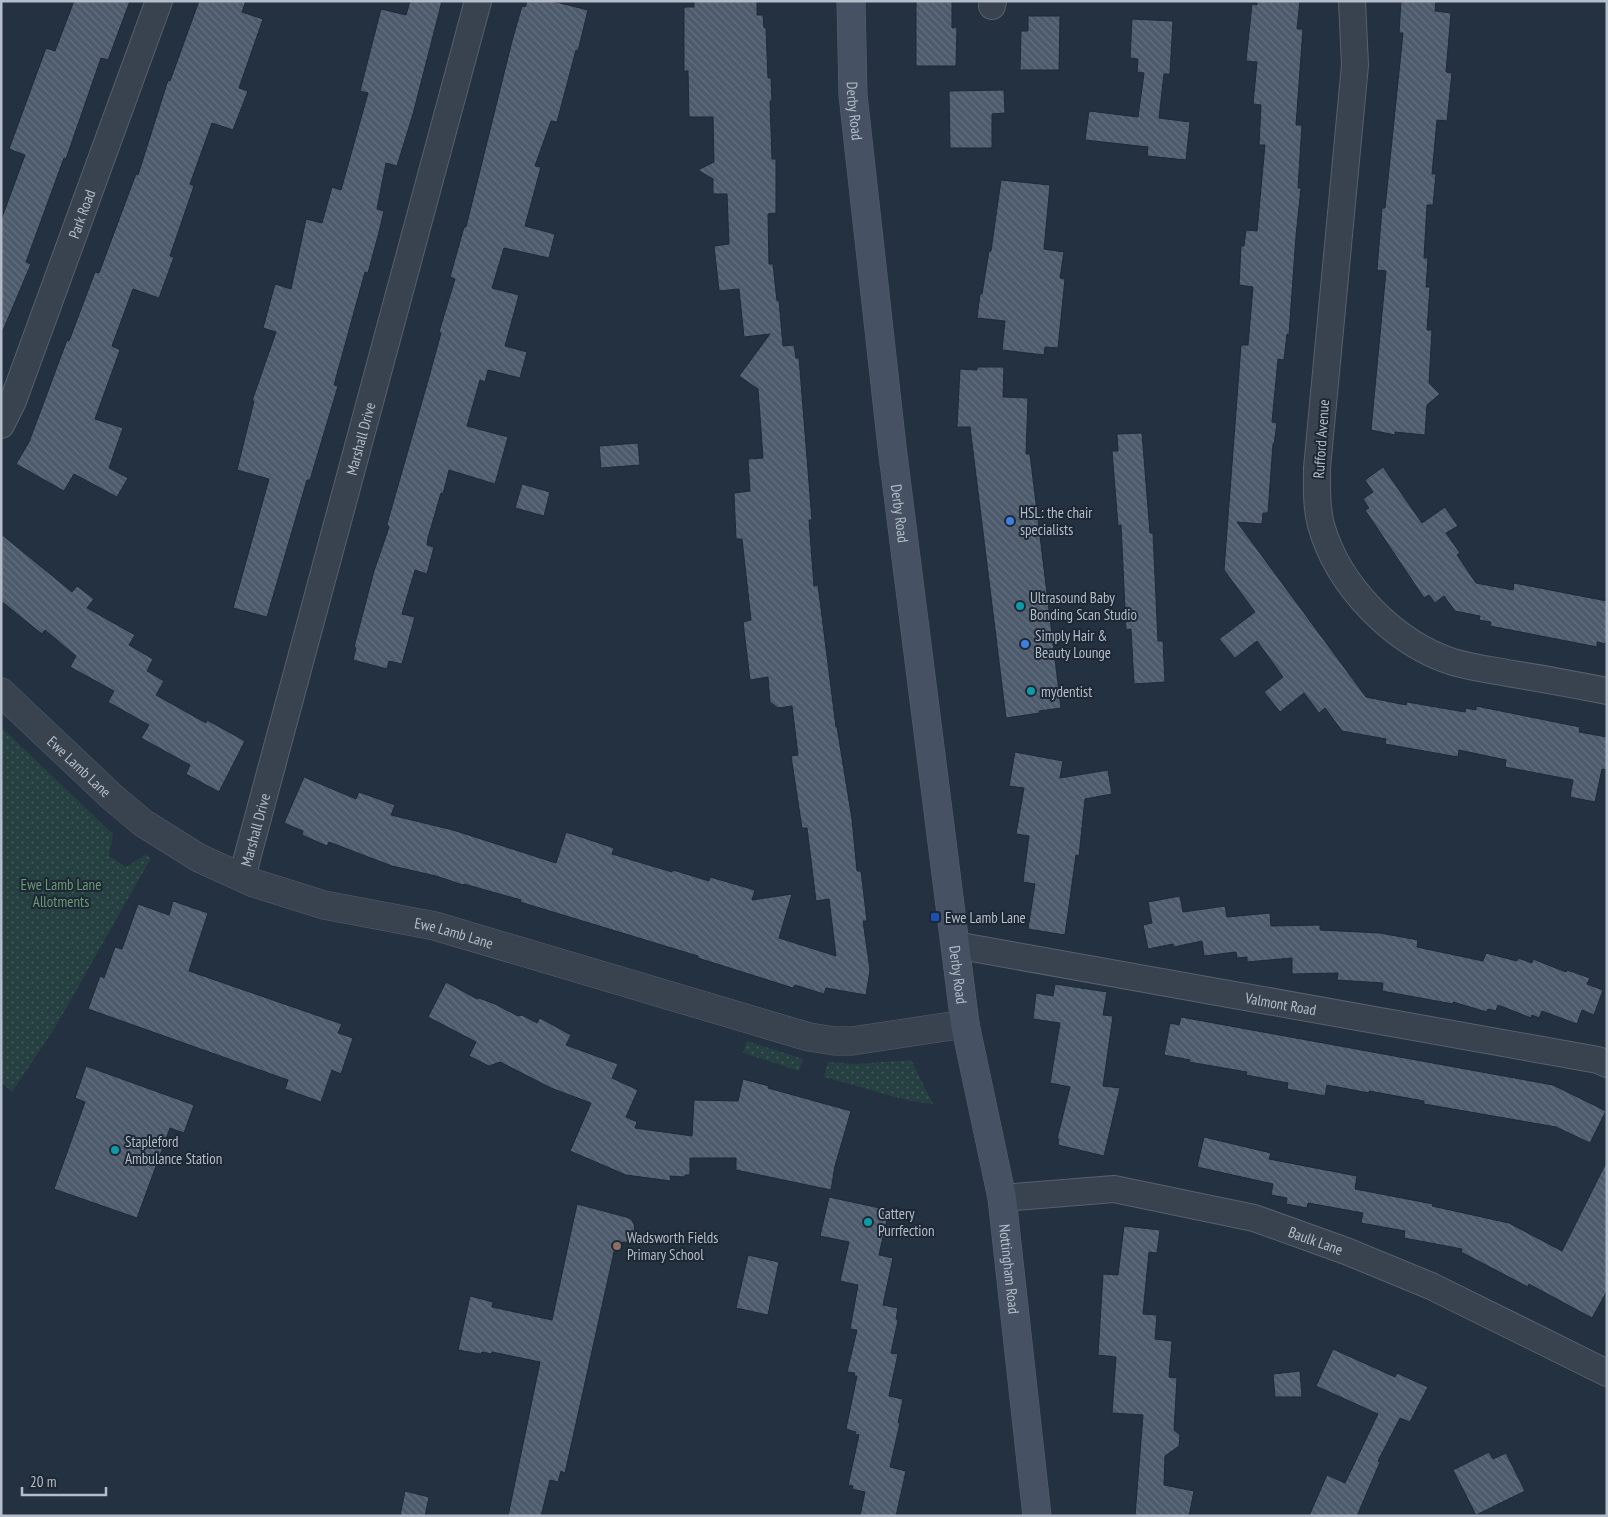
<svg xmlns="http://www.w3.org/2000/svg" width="1608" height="1517" font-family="'PT Sans Narrow',sans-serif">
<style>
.grass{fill:url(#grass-dots)}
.building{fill:url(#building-back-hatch);stroke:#1f2a36}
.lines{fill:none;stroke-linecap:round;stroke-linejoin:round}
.minor-casing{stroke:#56616d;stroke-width:28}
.tertiary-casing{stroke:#56616d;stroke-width:29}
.secondary-casing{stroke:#56616d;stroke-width:29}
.minor{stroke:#38434f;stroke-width:26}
.tertiary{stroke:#38434f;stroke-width:28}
.secondary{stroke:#465263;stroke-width:28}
.shop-dot{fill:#3f7fe0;stroke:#1d2834;stroke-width:2}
.culture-dot{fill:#0f9aa8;stroke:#1d2834;stroke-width:2}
.transit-dot{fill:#1a4fb4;stroke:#1d2834;stroke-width:2}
.education-dot{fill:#8d6e63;stroke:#1d2834;stroke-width:2}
.labels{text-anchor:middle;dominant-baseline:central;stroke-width:4;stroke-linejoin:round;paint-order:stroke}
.street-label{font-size:15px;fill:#b4beca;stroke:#1d2834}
.poi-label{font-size:15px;fill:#b4beca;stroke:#1d2834;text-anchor:start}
.park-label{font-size:15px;fill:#6a9c73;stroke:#1d2834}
</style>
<defs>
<pattern id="grass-dots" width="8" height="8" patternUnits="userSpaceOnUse" patternTransform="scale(1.25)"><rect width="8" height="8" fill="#263f41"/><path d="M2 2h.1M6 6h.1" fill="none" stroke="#43595b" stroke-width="1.8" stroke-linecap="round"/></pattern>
<pattern id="building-back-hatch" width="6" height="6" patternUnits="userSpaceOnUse" patternTransform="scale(1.25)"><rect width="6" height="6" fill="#4c5a6b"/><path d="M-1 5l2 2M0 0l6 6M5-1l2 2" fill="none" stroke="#63707f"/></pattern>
</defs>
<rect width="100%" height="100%" fill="#233140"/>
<path class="grass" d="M1 727 113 834 109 856 126 867 145 855 151 858 56 1026 12 1092 1 1082Z
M747 1041 803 1059 799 1071 743 1053Z
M911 1060 933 1104 910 1101 824 1077 828 1062 855 1064Z"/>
<path class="building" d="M74 1H130L108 60 101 58 66 159 64 158 26 262 31 264 1 335V220L25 155 9 149 46 48 55 51Z
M199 1H246L242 12 263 19 239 88 248 91 233 130 212 123 190 184 194 186 170 256 174 257 159 298 133 289 112 346 120 350 95 419 123 428 109 468 128 478 117 497 74 474 64 491 16 464 29 442 67 340 69 341 95 272 99 273 136 174 138 175 168 80 170 81Z
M410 1H442L413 114 397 166 386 163 377 209 384 211 378 236 368 273 365 272 334 385 338 386 310 480H307L267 617 233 608 269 479 237 470 254 401H252L276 332 263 328 275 284 291 289 306 219 322 223 332 187 341 190 368 93 360 91 381 9 406 15Z
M527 1H552L588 10 578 51 576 50 557 122 551 121 535 166 541 167 525 226 555 234 549 258 504 248 492 288 519 295 505 346 527 352 520 378 488 370 485 382 480 380 467 426 508 437 495 484 449 470 443 494 441 493 428 538 427 545 434 547 427 574 415 570 402 614 415 617 402 664 389 661 387 669 353 660 356 648 354 647 374 571 386 536 389 527 387 524 429 377 441 333 439 332 455 279 450 277 464 227H466L512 41 522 6 525 7Z
M694 1H757V15H763L764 28H766L768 78H771L772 101H770L772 159H776V213L768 214 769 264H773L777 301 779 300 783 346 794 345 796 358H799L800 370 812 520H809L814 586 818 585 836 727H837L852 819 857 871H861L867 921H863L870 970 866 995 826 988 824 994 795 985 793 988 698 958V956L520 902 521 900 464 884 463 885 436 876 392 866 329 842 327 846 302 835 303 831 284 823 304 777 356 799 359 792 395 805 391 815 453 830 556 863 566 832 614 848 612 854 672 872 673 870 709 881 710 877 755 890 752 900 792 894 779 938 836 956 829 899 816 901 807 828H802L791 756 798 755 792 706 778 708 770 702 768 677 750 680 743 622 751 620 742 539H736L734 493 750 491 748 459 763 458 758 389 739 376 770 334 744 337 739 289 719 291 714 246 729 244 727 194H713V179L698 170 714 162 713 117H689L688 71H684V7H694Z
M916 1H952V28L957 27 956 66H916Z
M1257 1H1300L1297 29H1303L1296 125H1302L1298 188H1301L1296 236 1289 335 1287 334 1284 360 1278 359 1272 422 1277 423 1274 444H1273L1268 513H1263L1262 524 1237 522 1366 697 1406 705 1407 702 1465 712 1466 708 1476 710V706L1580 727 1579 732 1607 737V770L1602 769 1595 802 1570 797 1573 780 1505 767 1506 760 1459 750 1458 757 1385 744 1386 739 1342 731 1325 708 1319 713 1304 693 1280 712 1264 692 1283 677 1257 641 1235 658 1219 639 1255 612 1224 570 1241 345H1248L1253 287 1239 285 1241 246H1244L1246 230 1257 231 1265 145H1259L1261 105 1253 104 1257 62 1246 61 1252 4 1257 5Z
M1401 1H1436L1435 11 1451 13 1446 72 1452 73 1447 121 1437 120 1432 174H1436L1433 205H1427L1424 258H1428L1426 287H1430L1427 330H1432L1429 383 1440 394 1427 405 1425 435 1395 432V435L1371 430 1386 271 1377 270 1382 208H1385L1403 33H1399Z
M1028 16H1060L1059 70H1020L1021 31H1028Z
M1132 19 1173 21 1170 74H1164L1159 118 1190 122 1186 160 1147 156 1148 147 1085 140 1089 111 1138 117 1144 73 1137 72 1138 59 1130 58Z
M1004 90 1005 113 992 114V148H950L949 91Z
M1001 180 1050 185 1044 249 1064 252 1060 278 1065 279 1058 348 1045 347 1044 355 1002 350 1005 321 977 318 980 294H982L989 251H991Z
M977 367H1004L1003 397 1028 398 1026 454H1030L1061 708 1039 711 1040 713 1006 718 970 427H957L960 369 977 370Z
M1142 433 1150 533H1153L1158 641H1163L1165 682 1134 684 1131 629 1126 630 1121 525 1118 526 1112 451H1118L1117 434Z
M638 443 640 465 601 468 599 446Z
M1383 467 1422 523 1445 507 1458 526 1446 533 1460 553 1457 555 1476 583 1513 590 1514 583 1607 601V644L1597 642V647L1490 626 1491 622 1479 620 1480 616 1455 611 1444 596 1435 603 1429 595 1424 598 1365 510 1369 508 1363 499 1373 492 1365 480Z
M522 484 550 492 544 516 515 508Z
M1 534 72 592 77 586 94 599 87 608 135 635 129 645 153 659 147 671 164 681 156 695 206 723 207 720 245 741 219 792 186 774 190 765 141 738 149 725 108 702 114 691 70 667 76 656 45 630 42 634 1 601Z
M1015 752 1063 761 1060 778 1108 770 1112 794 1085 799 1079 856 1076 855 1065 935 1028 929 1035 884 1023 882 1029 836 1016 834 1024 788 1009 786Z
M1180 896 1183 912 1225 906 1227 917 1270 913 1271 926 1320 925V930L1380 933 1418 940 1417 947 1483 961 1486 953 1517 961 1518 958 1532 963 1533 959 1566 972 1567 970 1590 978 1587 984 1603 990 1594 1015 1582 1010 1577 1024 1542 1011 1539 1018 1532 1015 1531 1018 1498 1005 1496 1011 1488 1009 1487 1012 1453 1002V1004L1382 991 1383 983 1337 980 1338 973 1292 974V958L1247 962V957L1237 958 1236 952 1204 956 1202 941 1174 947 1173 944 1148 949 1143 925 1152 923 1148 902Z
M173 901 208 913 189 971 342 1024 338 1033 353 1038 341 1074 332 1070 321 1102 285 1089 288 1080 88 1009 100 976 104 978 115 947 122 949 138 904 169 915Z
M446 982 477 999 479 998 495 1004 518 1016 522 1015 537 1023 540 1018 571 1035 566 1045 618 1064 612 1078 638 1090 626 1117 637 1122 635 1128 692 1136 694 1100 738 1101 743 1079 769 1086 768 1088 851 1111 835 1166 831 1190 736 1170V1158H690V1175H685V1177L670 1176 671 1181 626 1175 570 1151 591 1103 551 1088 500 1062 489 1066 469 1056 476 1042 428 1017Z
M1055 984 1107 992 1103 1015 1113 1016 1103 1086 1120 1088 1104 1156 1058 1145 1059 1139H1057L1070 1087 1050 1083 1060 1023 1033 1019 1036 993 1053 996Z
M1181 1017 1553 1085 1606 1111 1590 1143 1556 1127 1424 1104V1101L1369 1091V1093L1327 1085 1325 1096 1287 1089 1288 1083 1246 1075 1247 1072 1189 1062 1190 1060 1164 1055 1170 1023 1179 1025Z
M86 1066 194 1105 184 1133 170 1128 137 1218 54 1189 85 1102 75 1098Z
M1204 1137 1271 1153 1269 1159 1357 1176 1355 1189 1433 1204 1432 1206 1509 1223 1562 1251 1607 1161V1291L1592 1318 1529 1284 1528 1287 1461 1252 1462 1249 1404 1238 1405 1231 1361 1223 1363 1213 1308 1203 1307 1208 1286 1204 1287 1198 1271 1195 1273 1184 1197 1167Z
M829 1197 889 1210 879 1255 893 1258 883 1305 898 1308 896 1319 898 1320 891 1353 898 1354 889 1396 903 1399 898 1423H900L890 1467 906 1471 896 1516H860L865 1492 852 1489 853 1486 848 1485 859 1435 855 1434 856 1432 846 1429 857 1376H854L855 1373 847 1372 857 1330 850 1329 858 1285 840 1281 849 1242 820 1236Z
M577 1204 626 1217 631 1219 634 1224 635 1232 633 1236 627 1242 616 1243 565 1473 561 1471 558 1482 550 1480 541 1516H508L540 1362 492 1352V1354L482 1352 481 1354 458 1350 470 1296 493 1302 492 1307 552 1320Z
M1124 1226 1160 1230 1157 1253 1149 1252 1143 1314 1157 1315 1155 1339 1172 1341 1169 1377 1177 1378 1174 1430 1180 1435 1179 1446 1165 1456 1164 1485 1194 1491 1189 1516H1135L1143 1415 1112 1413 1116 1357 1098 1355 1103 1274 1118 1275Z
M748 1255 779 1262 768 1315 736 1308Z
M1333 1349 1395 1377 1397 1373 1428 1387 1410 1422 1400 1418 1378 1461 1380 1462 1357 1516H1309L1327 1475 1345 1483 1378 1414 1316 1386Z
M1300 1371 1302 1397H1275L1273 1374Z
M1489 1452 1493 1459 1506 1453 1525 1491 1476 1515 1453 1470Z
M405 1491 429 1497 425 1516H400Z"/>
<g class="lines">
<defs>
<g id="minor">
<path d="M1352 1 1355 65 1317 468C1317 486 1316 507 1321 525 1338 586 1394 643 1453 662 1473 668 1493 670 1513 674 1544 679 1576 685 1607 691"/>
<path d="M992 6 993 1"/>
<path id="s1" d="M1 425 13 401 159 1"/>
<path id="s2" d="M242 877 478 1"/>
<path id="s3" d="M955 945 1598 1060 1607 1064"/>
<path id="s4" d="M1002 1198 1114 1189 1254 1218 1346 1251 1431 1286 1607 1373"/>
</g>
<g id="tertiary">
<path id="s5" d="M1 692 111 796 143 823 199 858 254 883 324 905 435 926 809 1037 835 1041H852L965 1024"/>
</g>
<g id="secondary">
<path id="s6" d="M851 1 853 95 892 447 965 1024 1002 1198 1037 1516"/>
</g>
</defs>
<use href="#minor" class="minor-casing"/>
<use href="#tertiary" class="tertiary-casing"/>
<use href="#secondary" class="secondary-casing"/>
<use href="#minor" class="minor"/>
<use href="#tertiary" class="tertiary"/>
<use href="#secondary" class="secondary"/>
</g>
<g class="shop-dot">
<circle cx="1010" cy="521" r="5"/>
<circle cx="1025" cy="644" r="5"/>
</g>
<g class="culture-dot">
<circle cx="1020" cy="606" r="5"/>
<circle cx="1031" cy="691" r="5"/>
<circle cx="115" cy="1150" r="5"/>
<circle cx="868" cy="1222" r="5"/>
</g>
<rect class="transit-dot" x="930" y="912" width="10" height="10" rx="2.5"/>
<circle class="education-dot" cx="617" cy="1246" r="5"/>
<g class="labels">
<g class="street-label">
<text stroke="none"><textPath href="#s6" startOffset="110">Derby Road</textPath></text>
<text stroke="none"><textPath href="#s1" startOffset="226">Park Road</textPath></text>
<text stroke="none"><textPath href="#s2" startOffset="454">Marshall Drive</textPath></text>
<text transform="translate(1321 439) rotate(-86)">Rufford Avenue</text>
<text stroke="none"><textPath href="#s6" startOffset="515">Derby Road</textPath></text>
<text stroke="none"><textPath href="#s5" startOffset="108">Ewe Lamb Lane</textPath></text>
<text stroke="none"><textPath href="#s2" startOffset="49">Marshall Drive</textPath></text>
<text stroke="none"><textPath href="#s5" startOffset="526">Ewe Lamb Lane</textPath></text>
<text stroke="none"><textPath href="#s6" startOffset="980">Derby Road</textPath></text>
<text stroke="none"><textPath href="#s3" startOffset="331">Valmont Road</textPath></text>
<text stroke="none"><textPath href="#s4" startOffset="321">Baulk Lane</textPath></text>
<text stroke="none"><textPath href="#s6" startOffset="1279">Nottingham Road</textPath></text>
</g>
<g class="poi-label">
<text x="1020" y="512">HSL: the chair<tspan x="1020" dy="17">specialists</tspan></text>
<text x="1030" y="597">Ultrasound Baby<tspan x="1030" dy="17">Bonding Scan Studio</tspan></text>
<text x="1035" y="635">Simply Hair &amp;<tspan x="1035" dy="17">Beauty Lounge</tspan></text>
<text x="1041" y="691">mydentist</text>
<text x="945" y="917">Ewe Lamb Lane</text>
<text x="125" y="1141">Stapleford<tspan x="125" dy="17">Ambulance Station</tspan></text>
<text x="878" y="1213">Cattery<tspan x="878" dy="17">Purrfection</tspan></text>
<text x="627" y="1237">Wadsworth Fields<tspan x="627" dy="17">Primary School</tspan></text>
</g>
<g class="park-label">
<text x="61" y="884">Ewe Lamb Lane<tspan x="61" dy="17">Allotments</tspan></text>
</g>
</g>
<rect width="1608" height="1517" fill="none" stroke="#b4beca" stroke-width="5"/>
<path d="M22 1487v8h84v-8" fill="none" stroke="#b4beca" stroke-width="2.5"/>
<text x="30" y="1487" font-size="15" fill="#b4beca" stroke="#1d2834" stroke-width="4" paint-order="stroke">20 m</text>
</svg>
